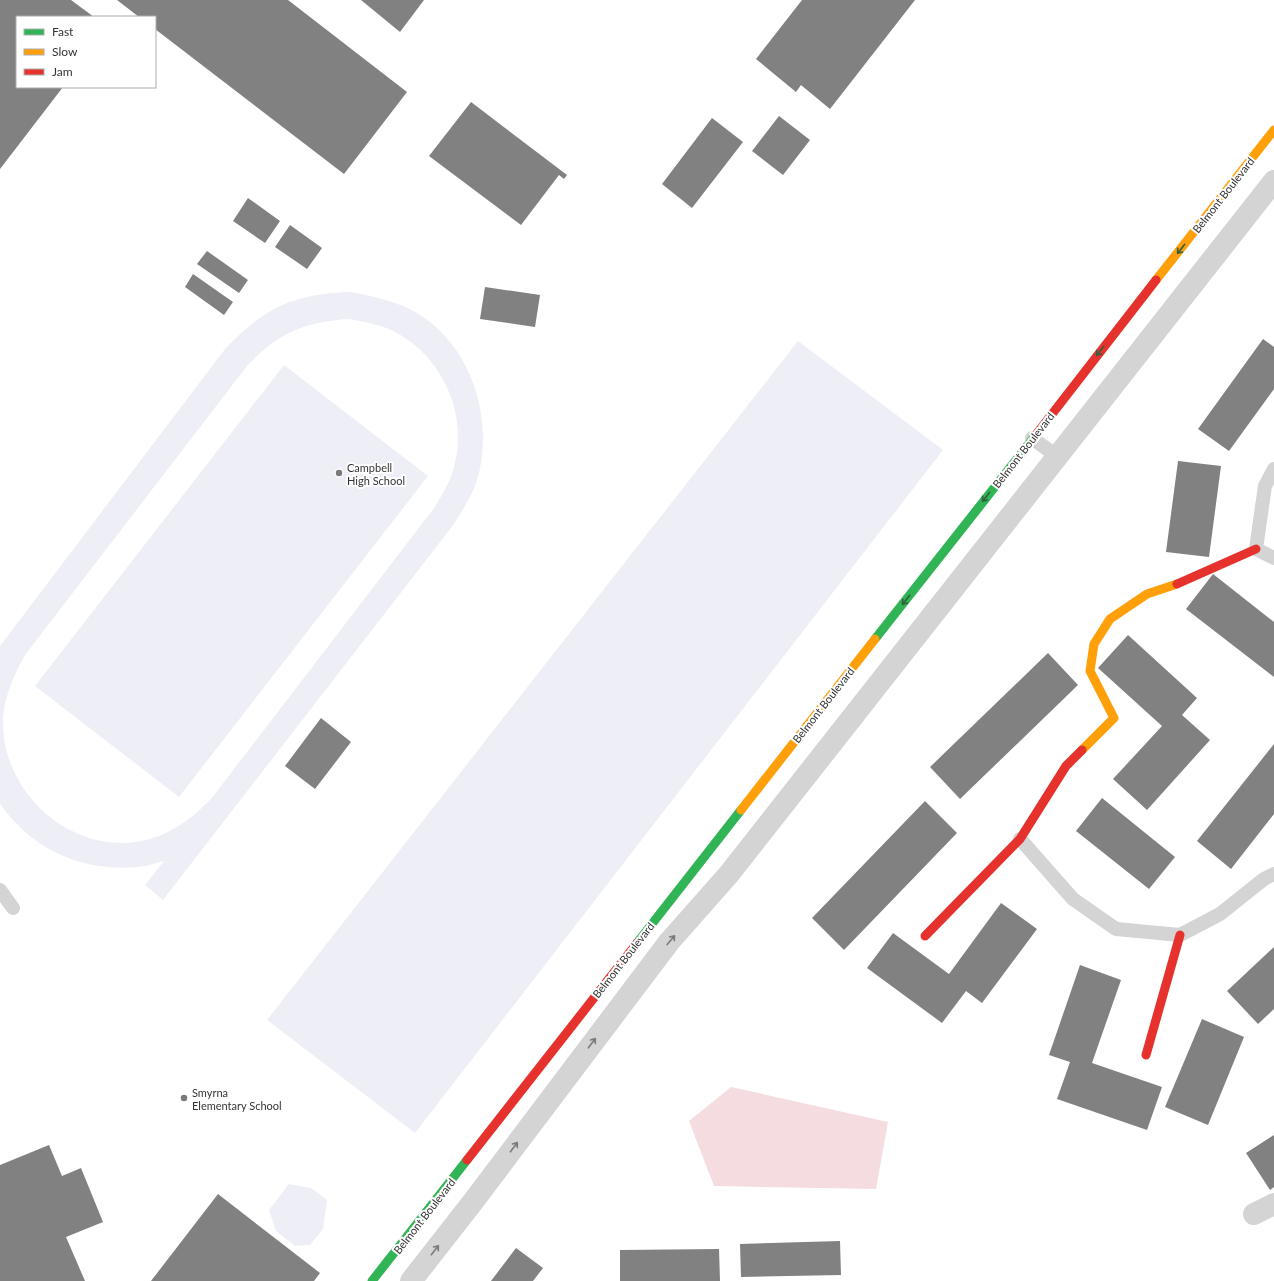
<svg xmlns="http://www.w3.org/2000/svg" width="1274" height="1281" font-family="Lato,sans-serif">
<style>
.green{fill:#eeeff6;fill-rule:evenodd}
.water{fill:#f4dce0}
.building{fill:#818181}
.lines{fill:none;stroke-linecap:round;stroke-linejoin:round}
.lane{stroke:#d4d4d4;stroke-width:14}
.street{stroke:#d4d4d4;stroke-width:22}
.fast{stroke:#30b455;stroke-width:9}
.slow{stroke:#ff9f0a;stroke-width:9}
.jam{stroke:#e5322d;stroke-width:9}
.oneway{stroke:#32603f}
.oneway2{stroke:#7b7b7b}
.poi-dot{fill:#7a7a7a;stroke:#fff;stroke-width:1.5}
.labels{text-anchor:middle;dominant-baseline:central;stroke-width:4;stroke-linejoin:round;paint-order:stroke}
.street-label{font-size:11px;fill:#333;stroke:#fff}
.poi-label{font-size:11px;fill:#333;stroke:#fff;text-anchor:start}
</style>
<rect width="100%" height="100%" fill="#fff"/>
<path class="green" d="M350 292C368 295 385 299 403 306 466 333 494 409 479 473 475 491 464 508 454 524L163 900 145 885 164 861C155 863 146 867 137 867 81 872 32 849 0 804V646L225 349C264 308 293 294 350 292ZM349 319C364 322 379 324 393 331 442 355 469 415 454 467 450 482 442 495 434 508L211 799C195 815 179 828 159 836 82 865 0 798 3 718 5 695 14 675 25 655L247 366C278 333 304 322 349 319Z
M798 341 943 450 415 1133 267 1020Z
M284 365 428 476 179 797 35 686Z
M289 1184 311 1188 327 1200 323 1229 310 1245 295 1246 276 1231 269 1210Z"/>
<path class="water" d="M731 1087 888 1122 876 1189 714 1186 689 1121Z"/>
<path class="building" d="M0 0H71L94 17H17V87H63L0 169Z
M117 0H288L407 92 344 174 155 29V17H139Z
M361 0H424L400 32Z
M802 0H915L830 109 801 85 796 92 756 59Z
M471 102 567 175 564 179 559 175 521 225 429 156Z
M779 116 810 140 783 175 752 151Z
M712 118 743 142 692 208 662 184Z
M248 198 280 221 265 243 233 221Z
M290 225 322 248 307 269 275 247Z
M207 251 248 280 239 293 197 264Z
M193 274 233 302 224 315 185 287Z
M485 287 540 295 535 327 480 319Z
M1263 339 1274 347V389L1229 451 1198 429Z
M1178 461 1221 466 1209 557 1166 552Z
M1213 574 1274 622V677L1186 609Z
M1128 635 1197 698 1182 715 1210 740 1147 810 1113 779 1162 726 1098 668Z
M1048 653 1078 685 960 799 930 767Z
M321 718 351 742 315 789 285 766Z
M1274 744V814L1231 869 1197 841Z
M1102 798 1175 857 1149 889 1076 831Z
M925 801 957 833 844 950 812 918Z
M1001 903 1037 929 982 1003 966 991 942 1023 867 968 893 933 949 974Z
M1274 947V1009L1258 1024 1227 991Z
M1080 965 1121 980 1092 1063 1162 1087 1147 1130 1057 1099 1070 1062 1049 1055Z
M1202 1019 1244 1037 1208 1125 1165 1107Z
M1274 1135V1187L1270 1190 1246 1153Z
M49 1145 62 1176 81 1168 103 1222 66 1237 85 1281H0V1165Z
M218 1194 320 1273 314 1281H151Z
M840 1241 841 1275 741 1277 740 1244Z
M516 1248 543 1268 533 1281H491Z
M719 1249 720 1281H620V1250Z"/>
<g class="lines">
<path class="lane" d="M1032 438 1058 457
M1274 469 1265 486 1256 549 1274 558
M1020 839 1073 899 1116 929 1180 935 1220 914 1264 879 1274 874
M0 890 13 908"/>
<path class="street" d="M1254 1214 1274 1204
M411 1281 472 1203 669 942 729 874 1274 181"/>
<path class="fast" d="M875 639 1035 436
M637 943 741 810
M372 1281 467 1160"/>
<path class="slow" d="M1156 280 1274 130
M1082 750 1114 718 1090 671 1094 644 1110 619 1147 594 1177 584
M741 810 875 639"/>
<path class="jam" d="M1035 436 1156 280
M1177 584 1256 549
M925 936 1020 839 1066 766 1082 750
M1146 1055 1180 935
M467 1160 637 943"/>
</g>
<defs><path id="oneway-shaft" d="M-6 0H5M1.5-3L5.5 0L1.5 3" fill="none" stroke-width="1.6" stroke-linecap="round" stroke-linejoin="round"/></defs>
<g class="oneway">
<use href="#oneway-shaft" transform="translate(1181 249) rotate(128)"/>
<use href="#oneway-shaft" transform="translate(1100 351) rotate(128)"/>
<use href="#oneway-shaft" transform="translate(986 497) rotate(128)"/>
<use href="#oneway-shaft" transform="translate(906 600) rotate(128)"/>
</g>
<g class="oneway2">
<use href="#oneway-shaft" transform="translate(671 940) rotate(-50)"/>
<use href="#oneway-shaft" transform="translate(592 1043) rotate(-53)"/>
<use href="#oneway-shaft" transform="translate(514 1147) rotate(-53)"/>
<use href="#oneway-shaft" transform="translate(435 1250) rotate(-52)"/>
</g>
<g class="poi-dot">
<circle cx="339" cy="473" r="4"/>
<circle cx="184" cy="1098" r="4"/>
</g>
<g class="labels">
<g class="street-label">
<text transform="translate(1223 195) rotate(-52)">Belmont Boulevard</text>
<text transform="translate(1023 450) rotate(-52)">Belmont Boulevard</text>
<text transform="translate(823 705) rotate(-52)">Belmont Boulevard</text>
<text transform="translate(623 960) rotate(-52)">Belmont Boulevard</text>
<text transform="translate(424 1216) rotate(-52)">Belmont Boulevard</text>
</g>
<g class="poi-label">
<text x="347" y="467">Campbell<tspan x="347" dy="13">High School</tspan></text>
<text x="192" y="1092">Smyrna<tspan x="192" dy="13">Elementary School</tspan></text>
</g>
</g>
<rect x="16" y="16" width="140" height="72" fill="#ffffff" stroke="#adadad"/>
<rect x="24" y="29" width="20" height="6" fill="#30b455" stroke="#adadad"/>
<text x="52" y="36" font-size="12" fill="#333333">Fast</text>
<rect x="24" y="49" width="20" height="6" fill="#ff9f0a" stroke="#adadad"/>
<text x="52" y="56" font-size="12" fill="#333333">Slow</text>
<rect x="24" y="69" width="20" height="6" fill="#e5322d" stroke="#adadad"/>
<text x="52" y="76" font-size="12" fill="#333333">Jam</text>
</svg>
